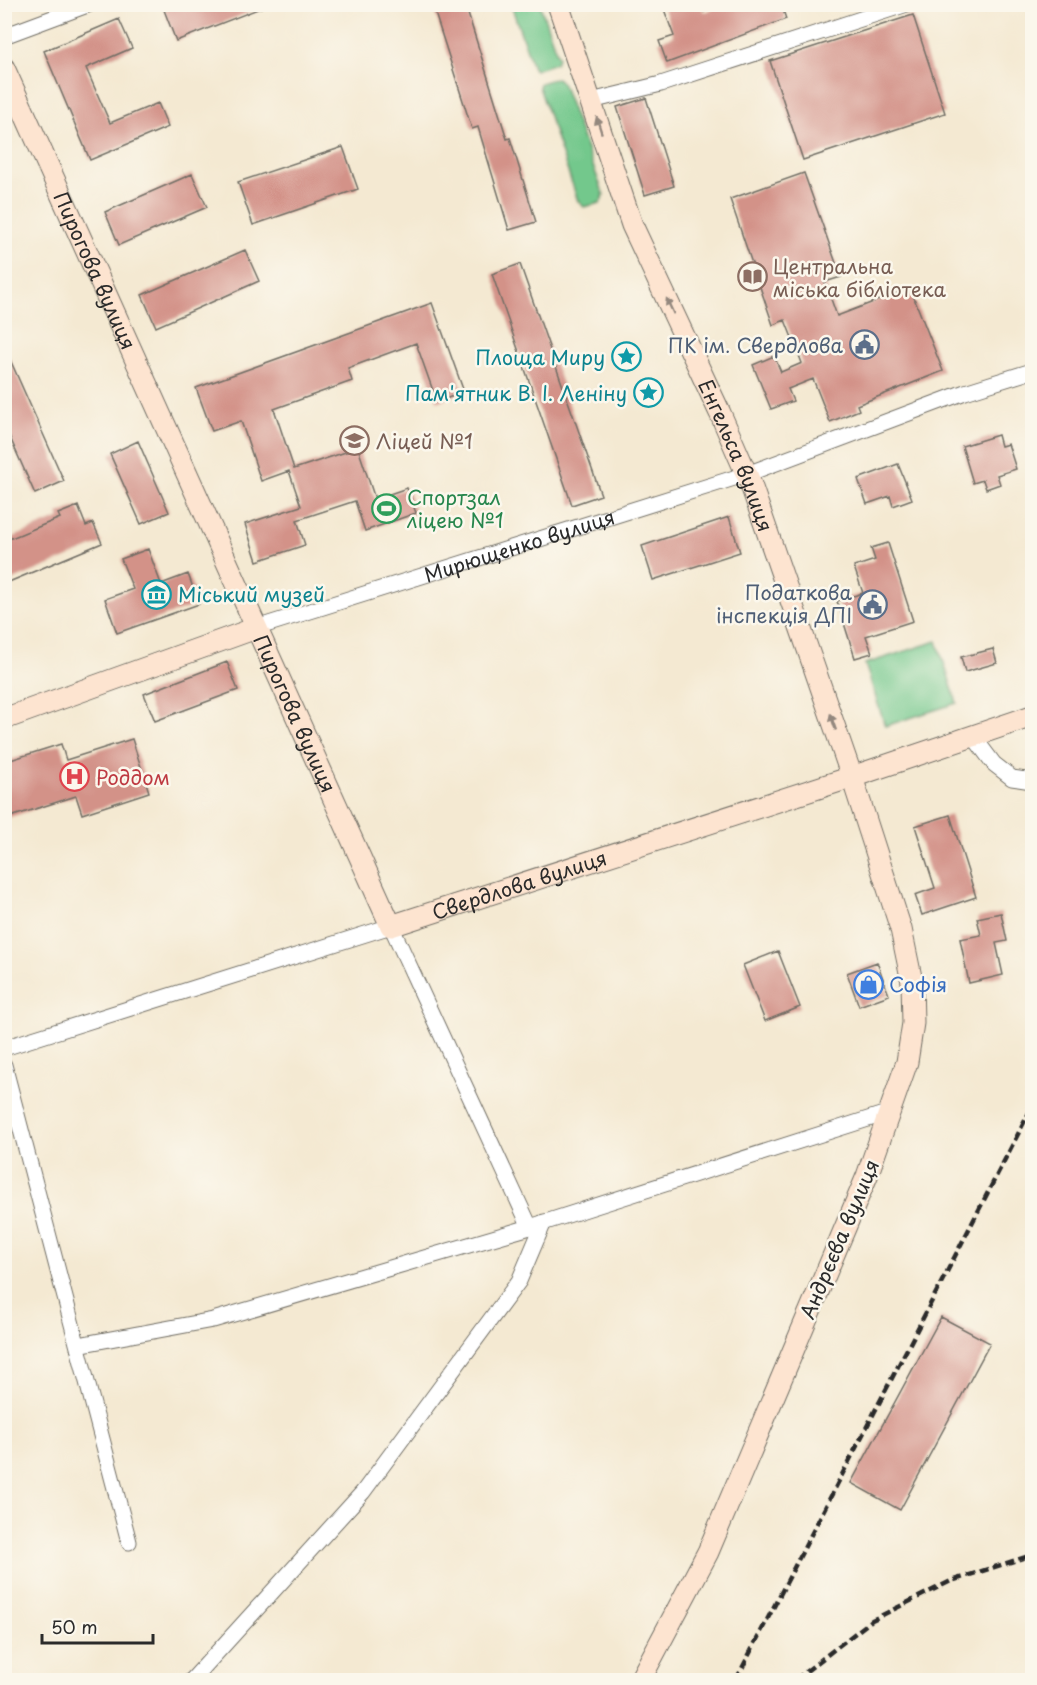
<svg xmlns="http://www.w3.org/2000/svg" width="1037" height="1685" font-family="'Playpen Sans',sans-serif">
<style>
.green{fill:#73c88c;stroke:#4f7a5c;stroke-width:1.5}
.building{fill:#d39288}
.lines{fill:none;stroke-linecap:round;stroke-linejoin:round}
.street-casing{stroke:#716e65;stroke-width:17}
.secondary-casing{stroke:#716e65;stroke-width:23}
.street{stroke:#fff;stroke-width:15}
.secondary{stroke:#fde4d0;stroke-width:21}
.rail{stroke:#2b2b2b;stroke-width:4.5;stroke-dasharray:9 4.5;stroke-linecap:butt}
.oneway{fill:#94887e}
.labels{text-anchor:middle;dominant-baseline:central;stroke-width:5;stroke-linejoin:round;paint-order:stroke}
.education-label{font-size:20px;fill:#785e54;stroke:#fbf7ec;text-anchor:start}
.street-label{font-size:20px;fill:#2b2b2b;stroke:#fbf7ec}
.service-label{font-size:20px;fill:#4e5e75;stroke:#fbf7ec;text-anchor:end}
.culture-label{font-size:20px;fill:#0d838f;stroke:#fbf7ec;text-anchor:end}
.leisure-label{font-size:20px;fill:#27864d;stroke:#fbf7ec;text-anchor:start}
.health-label{font-size:20px;fill:#be3a42;stroke:#fbf7ec;text-anchor:start}
.shop-label{font-size:20px;fill:#366cbe;stroke:#fbf7ec;text-anchor:start}
</style>
<rect width="100%" height="100%" fill="#fbf7ec"/>
<filter id="ink" filterUnits="userSpaceOnUse"><feTurbulence type="fractalNoise" baseFrequency=".0167" numOctaves="2"/><feDisplacementMap in="SourceGraphic" scale="12" xChannelSelector="R" yChannelSelector="G"/><feConvolveMatrix kernelMatrix="1 2 1 2 8 2 1 2 1" color-interpolation-filters="sRGB"/></filter>
<filter id="wash" filterUnits="userSpaceOnUse"><feTurbulence type="fractalNoise" baseFrequency=".008" numOctaves="4" result="noise"/><feDisplacementMap in="SourceGraphic" scale="24" xChannelSelector="R" yChannelSelector="G"/><feGaussianBlur stdDeviation="1.35" result="paint"/><feColorMatrix in="noise" values="0 0 0 0 0 0 0 0 0 0 0 0 0 0 0 0 0 1.4 0 .05"/><feComposite in="paint" operator="in"/></filter>
<g filter="url(#wash)">
<rect width="100%" height="100%" fill="#f4e9d2"/>
<path class="green" d="M511 5H540L558 57 556 63 535 70 533 68Z
M557 78 562 83 604 195 600 203 584 207 578 201 539 87 540 83Z
M937 641 957 703 885 726 865 664Z"/>
<g id="blocks">
<path class="building" d="M178 4H268V5L176 41 164 10Z
M465 4 507 139 510 138 536 222 509 230 478 127 472 129 435 13Z
M662 4H701L704 12 725 4H781L786 19 667 63 659 41 674 36Z
M913 15 945 113 803 160 770 61Z
M119 19 132 48 86 68 110 123 158 103 168 127 90 160 44 51Z
M646 98 674 186 645 195 617 107Z
M343 147 358 189 253 225 238 182Z
M804 173 841 277 825 282 837 316 910 288 943 371 857 405 859 410 830 422 813 379 788 389 793 401 771 409 753 365 774 356 781 372 802 363 785 320 773 325 730 199Z
M192 174 207 207 119 245 105 212Z
M245 250 259 281 156 327 142 295Z
M520 264 601 495 572 505 492 274Z
M432 303 464 392 437 402 416 343 348 368 352 381 274 409 294 469 358 448 375 499 407 488 416 513 365 531 355 501 297 520 305 545 257 561 245 524 301 506 289 471 261 481 241 421 212 431 196 388Z
M4 346 64 481 35 494 4 424Z
M998 435 1001 446 1008 444 1016 469 997 475 1000 484 986 489 983 480 973 483 962 446Z
M138 441 169 512 141 524 110 454Z
M898 464 912 499 893 506 890 496 867 504 858 479Z
M78 506 86 526 93 523 102 543 4 584V541L60 518 58 514Z
M729 517 740 552 653 580 642 546Z
M888 543 913 621 866 636 872 653 855 658 837 601 863 593 854 567 875 560 871 548Z
M148 549 161 584 188 574 199 604 117 633 105 599 133 589 121 559Z
M993 649 997 663 965 672 961 657Z
M227 662 238 690 155 721 144 694Z
M132 739 149 792 82 814 76 796 4 819V762L61 744 66 760Z
M950 815 976 897 922 915 915 895 935 888 915 826Z
M1001 913 1007 941 996 943 1003 975 969 983 960 939 981 935 977 918Z
M778 951 800 1007 765 1021 743 965Z
M877 962 889 995 859 1006 847 973Z
M941 1317 990 1343 900 1510 851 1483Z"/>
</g>
</g>
<g filter="url(#ink)">
<use href="#blocks" fill-opacity="0" stroke="#716e65" stroke-width="1.5"/>
<g class="lines">
<defs>
<g id="street">
<path d="M4 36 90 4"/>
<path d="M591 101 661 84 907 4"/>
<path id="s1" d="M256 628 747 474 965 392 1032 371"/>
<path d="M973 736 994 764 1012 778 1032 781"/>
<path d="M4 1048 391 926 530 1227"/>
<path d="M4 1065 129 1542"/>
<path d="M78 1345 213 1320 530 1227 890 1112"/>
<path d="M192 1680 363 1492 519 1281 544 1222"/>
</g>
<g id="secondary">
<path id="s2" d="M558 4 632 225 720 413 750 482 852 777 901 929 912 982 913 1023 907 1062 867 1176 708 1552 640 1680"/>
<path id="s3" d="M4 68 391 926 852 777 1032 716"/>
<path d="M4 719 256 628"/>
</g>
</defs>
<use href="#street" class="street-casing"/>
<use href="#secondary" class="secondary-casing"/>
<use href="#street" class="street"/>
<use href="#secondary" class="secondary"/>
<path class="rail" d="M736 1680 1032 1107
M795 1680 872 1620 951 1581 1032 1555"/>
</g>
<defs><path id="oneway-solid" d="M-6-.8H1V-3.2L6.5 0L1 3.2V.8H-6Z" transform="scale(1.5)"/></defs>
<g class="oneway">
<use href="#oneway-solid" transform="translate(599 125) rotate(-108)"/>
<use href="#oneway-solid" transform="translate(670 306) rotate(-115)"/>
<use href="#oneway-solid" transform="translate(833 722) rotate(-109)"/>
</g>
</g>
<defs>
<symbol id="library-ring" viewBox="-11 -11 22 22"><circle r="9.5" fill="#fbf7ec" stroke="#8d6e63" stroke-width="1.5"/><path d="M-6-4Q-3-5.5-.7-3.5V5Q-3 3-6 4ZM6-4Q3-5.5 .7-3.5V5Q3 3 6 4Z" fill="#8d6e63"/></symbol>
<symbol id="civic-ring" viewBox="-11 -11 22 22"><circle r="9.5" fill="#fbf7ec" stroke="#5c6f8a" stroke-width="1.5"/><path d="M-.6-6.5H3V-4.5H.6V-3L4-1V1h2V6H-6V1h2V-1L-.6-3ZM-1.2 2.5V6h2.4V2.5Z" fill="#5c6f8a"/></symbol>
<symbol id="sight-ring" viewBox="-11 -11 22 22"><circle r="9.5" fill="#fbf7ec" stroke="#0f9aa8" stroke-width="1.5"/><path d="M0-6L1.8-2.2L6-1.7L2.9 1.2L3.7 5.4L0 3.3L-3.7 5.4L-2.9 1.2L-6-1.7L-1.8-2.2Z" fill="#0f9aa8"/></symbol>
<symbol id="university-ring" viewBox="-11 -11 22 22"><circle r="9.5" fill="#fbf7ec" stroke="#8d6e63" stroke-width="1.5"/><path d="M0-5L7-2L0 1L-7-2ZM-4 1L0 2.5L4 1V4Q0 6-4 4Z" fill="#8d6e63"/></symbol>
<symbol id="stadium-ring" viewBox="-11 -11 22 22"><circle r="9.5" fill="#fbf7ec" stroke="#2e9e5b" stroke-width="1.5"/><path d="M0-5a6.5 5 0 1 0 0 10a6.5 5 0 1 0 0-10ZM-3.5-1.8h7v3.6h-7Z" fill="#2e9e5b"/></symbol>
<symbol id="museum-ring" viewBox="-11 -11 22 22"><circle r="9.5" fill="#fbf7ec" stroke="#0f9aa8" stroke-width="1.5"/><path d="M0-6L6-3V-2H-6V-3ZM-5-1h2V3h-2ZM-1-1h2V3h-2ZM3-1h2V3H3ZM-6 4H6V6H-6Z" fill="#0f9aa8"/></symbol>
<symbol id="hospital-ring" viewBox="-11 -11 22 22"><circle r="9.5" fill="#fbf7ec" stroke="#e0444e" stroke-width="1.5"/><path d="M-5-5h3v3.5h4V-5h3V5h-3V1.5h-4V5h-3Z" fill="#e0444e"/></symbol>
<symbol id="shop-ring" viewBox="-11 -11 22 22"><circle r="9.5" fill="#fbf7ec" stroke="#3f7fe0" stroke-width="1.5"/><path d="M-5-2.5h2.3a2.7 3.5 0 0 1 5.4 0H5L5.5 6h-11ZM-1.5-2.5h3a1.5 2.3 0 0 0-3 0Z" fill="#3f7fe0"/></symbol>
</defs>
<g fill-rule="evenodd">
<use href="#library-ring" x="736" y="260" width="33" height="33"/>
<use href="#civic-ring" x="848" y="328" width="33" height="33"/>
<use href="#sight-ring" x="610" y="340" width="33" height="33"/>
<use href="#sight-ring" x="632" y="376" width="33" height="33"/>
<use href="#university-ring" x="338" y="424" width="33" height="33"/>
<use href="#stadium-ring" x="370" y="492" width="33" height="33"/>
<use href="#museum-ring" x="140" y="578" width="33" height="33"/>
<use href="#civic-ring" x="856" y="588" width="33" height="33"/>
<use href="#hospital-ring" x="58" y="760" width="33" height="33"/>
<use href="#shop-ring" x="852" y="968" width="33" height="33"/>
</g>
<g class="labels">
<g class="education-label">
<text x="773" y="266">Центральна<tspan x="773" dy="23">міська бібліотека</tspan></text>
<text x="376" y="441">Ліцей №1</text>
</g>
<g class="street-label">
<text stroke="none"><textPath href="#s3" startOffset="222">Пирогова вулиця</textPath></text>
<text stroke="none"><textPath href="#s2" startOffset="486">Енгельса вулиця</textPath></text>
<text stroke="none"><textPath href="#s1" startOffset="276">Мирющенко вулиця</textPath></text>
<text stroke="none"><textPath href="#s3" startOffset="708">Пирогова вулиця</textPath></text>
<text stroke="none"><textPath href="#s3" startOffset="1076">Свердлова вулиця</textPath></text>
<text transform="translate(839 1239) rotate(-67)">Андрєєва вулиця</text>
</g>
<g class="service-label">
<text x="843" y="345">ПК ім. Свердлова</text>
<text x="852" y="592">Податкова<tspan x="852" dy="23">інспекція ДПІ</tspan></text>
</g>
<g class="culture-label">
<text x="605" y="357">Площа Миру</text>
<text x="627" y="393">Пам'ятник В. І. Леніну</text>
<text x="178" y="594" text-anchor="start">Міський музей</text>
</g>
<g class="leisure-label">
<text x="407" y="497">Спортзал<tspan x="407" dy="23">ліцею №1</tspan></text>
</g>
<g class="health-label">
<text x="96" y="777">Роддом</text>
</g>
<g class="shop-label">
<text x="889" y="984">Софія</text>
</g>
</g>
<rect width="1037" height="1685" fill="none" stroke="#fbf7ec" stroke-width="24"/>
<path d="M42 1634v9h111v-9" fill="none" stroke="#2b2b2b" stroke-width="3"/>
<text x="51" y="1634" font-size="18" fill="#2b2b2b" stroke="#fbf7ec" stroke-width="4.5" paint-order="stroke">50 m</text>
</svg>
